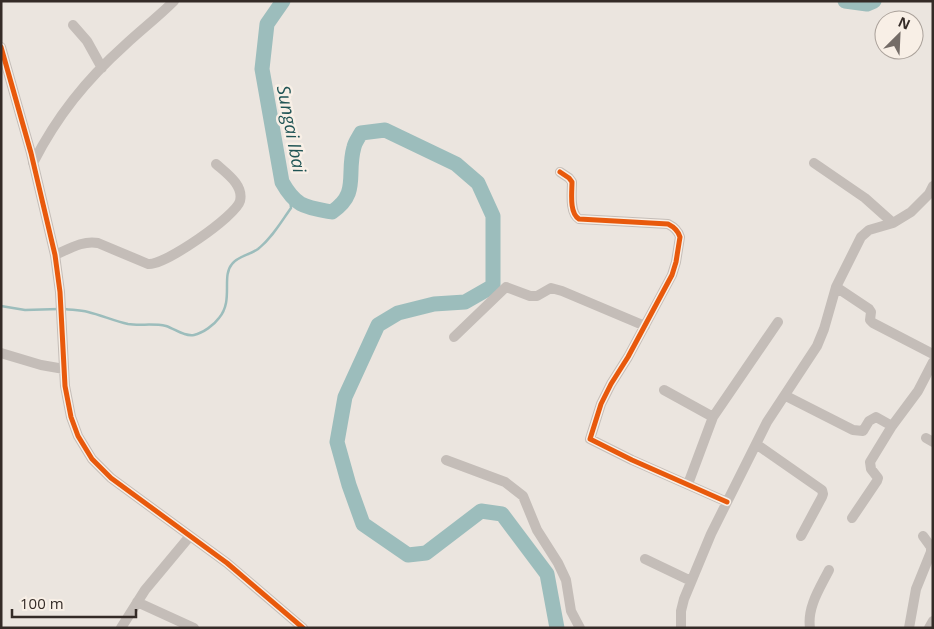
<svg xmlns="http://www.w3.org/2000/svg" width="934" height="629" font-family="'Open Sans',sans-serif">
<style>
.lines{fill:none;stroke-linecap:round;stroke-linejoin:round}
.stream{stroke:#9cbdbc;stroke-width:2.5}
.river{stroke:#9cbdbc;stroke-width:15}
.minor{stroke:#c4bdb8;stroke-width:10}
.cycleway-casing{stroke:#f8efe6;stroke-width:8}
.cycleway{stroke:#e8590c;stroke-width:5}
.labels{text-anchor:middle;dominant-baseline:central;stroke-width:5;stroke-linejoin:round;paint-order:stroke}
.water-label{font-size:18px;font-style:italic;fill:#1e5354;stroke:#f8efe6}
</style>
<rect width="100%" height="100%" fill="#ebe5df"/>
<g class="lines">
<path class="stream" d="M1 306 25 310 59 309
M65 309C72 310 80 310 88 312 101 315 114 321 128 324 140 326 153 323 166 326 175 329 185 337 194 335 203 333 214 325 219 318 234 300 221 277 232 264 238 256 250 255 258 249 272 238 281 222 291 208L290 196"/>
<path class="river" d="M283 1 267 24 262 69 282 182C296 207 305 207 332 212 360 193 346 175 354 147 355 142 359 137 361 133L385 130 456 164 478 183 493 216V286L465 302 434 304 398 313 378 325 345 397 337 442 349 485 363 524 408 555 426 553 481 511 502 514 547 574 557 628
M845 1 867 4 874 1"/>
<path class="minor" d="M73 25 87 41 102 68
M1 47 31 153 55 255 60 292 65 386 71 417 78 436 92 459 111 478 227 563 303 628
M33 163C57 116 86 80 125 45 141 30 158 17 174 1
M814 163 865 198 893 223
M560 172 569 178 572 182C572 192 569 213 579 219L668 224C674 227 678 230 680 237L676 262 672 275 628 357 611 384 601 404 590 439 632 460 727 502
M55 255C69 249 83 240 98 243L148 264C164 266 236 216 240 201 244 185 226 173 216 164
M836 287 869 309 871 312 870 320 873 323 933 354
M454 337 506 287 530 296H537L551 288 562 291 645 326
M1 353 41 365 64 369
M664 390 713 417
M786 396 853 430 863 431 869 421 876 417 892 426
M926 438 933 442
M756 444 822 490 823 494 822 497 801 536
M446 460 505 482 523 496 537 530 558 563 566 580 571 611 580 628
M688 484 713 417 778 322
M852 518 877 481 878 478 871 469 870 462 892 426 918 391 933 362
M645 559 691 581
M137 602 194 628
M121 628 145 590 190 536
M681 628V611L684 599 711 534 767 422 817 346 824 329 836 287 861 237 869 230 893 223 911 212 929 194 933 186
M810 628C807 607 820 588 829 570
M909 628 916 589 931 552V547L923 536
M929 628 933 621"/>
<defs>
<path id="cycleway" d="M1 47 31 153 55 255 60 292 65 386 71 417 78 436 92 459 111 478 227 563 303 628
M560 172 569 178 572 182C572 192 569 213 579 219L668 224C674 227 678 230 680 237L676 262 672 275 628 357 611 384 601 404 590 439 632 460 727 502"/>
</defs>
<use href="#cycleway" class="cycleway-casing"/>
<use href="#cycleway" class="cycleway"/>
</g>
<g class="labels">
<g class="water-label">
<text transform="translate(292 129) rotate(79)">Sungai Ibai</text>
</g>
</g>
<rect width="934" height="629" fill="none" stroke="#342b27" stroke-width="5"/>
<g transform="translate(899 35) rotate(24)"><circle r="24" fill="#f8efe6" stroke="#aaa19a"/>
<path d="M0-4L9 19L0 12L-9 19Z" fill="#746c67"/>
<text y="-8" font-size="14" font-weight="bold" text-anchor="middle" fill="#342b27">N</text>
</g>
<path d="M12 609v8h124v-8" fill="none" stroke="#342b27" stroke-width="2.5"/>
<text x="20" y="609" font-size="15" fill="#342b27" stroke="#f8efe6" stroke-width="4" paint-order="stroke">100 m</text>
</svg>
